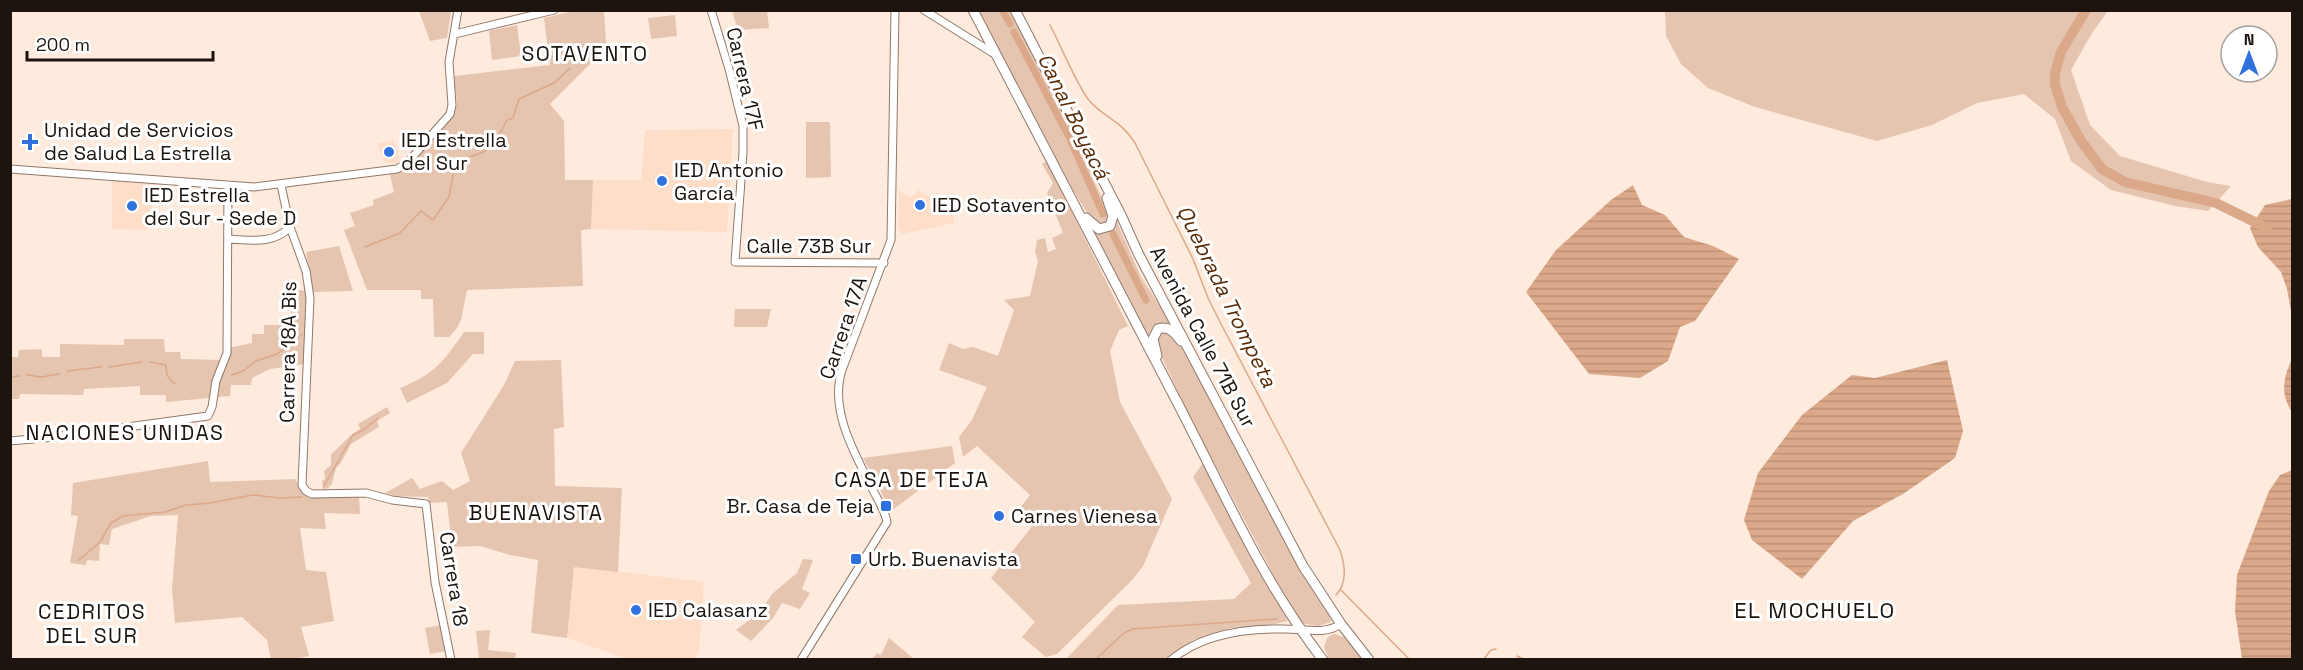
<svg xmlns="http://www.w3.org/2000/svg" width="2303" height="670" font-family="'Space Grotesk',sans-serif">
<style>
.built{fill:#feddc9}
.green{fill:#e5c4b0}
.water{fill:url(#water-rules)}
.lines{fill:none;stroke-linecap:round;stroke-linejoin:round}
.stream{stroke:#dba88a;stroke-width:1.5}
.canal{stroke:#dba88a;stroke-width:7}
.river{stroke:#dba88a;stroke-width:10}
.tertiary-casing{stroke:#90796b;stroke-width:9}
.trunk-casing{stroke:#90796b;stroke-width:11}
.tertiary{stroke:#fff;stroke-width:7}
.trunk{stroke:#fff;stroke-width:9}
.poi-dot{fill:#3071de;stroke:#fff;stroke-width:2}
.labels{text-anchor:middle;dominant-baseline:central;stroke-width:6;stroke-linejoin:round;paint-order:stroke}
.street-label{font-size:20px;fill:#1d140f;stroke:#fff}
.poi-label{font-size:20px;fill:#1d140f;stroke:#fff;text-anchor:start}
.neighbourhood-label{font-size:21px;letter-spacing:1.5px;fill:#1d140f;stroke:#fff}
.water-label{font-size:21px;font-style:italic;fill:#592a06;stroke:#fff}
.quarter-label{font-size:22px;letter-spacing:1.5px;fill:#1d140f;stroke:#fff}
</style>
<defs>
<pattern id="water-rules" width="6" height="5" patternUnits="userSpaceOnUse" patternTransform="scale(1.5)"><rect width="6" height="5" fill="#dba88a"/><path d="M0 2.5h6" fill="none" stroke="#bc9076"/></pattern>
</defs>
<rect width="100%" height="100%" fill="#ffeade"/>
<path class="built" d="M733 129 727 232 591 229 593 180H641L645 130Z
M394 141 401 162 385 163 377 143Z
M112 179 157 184 147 230 112 229Z
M918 190 952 212 954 223 902 234 898 228 899 191 912 198Z
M574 566 704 582 699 650 695 659H628L567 638Z"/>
<path class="green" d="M419 11H451L447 38 430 41Z
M574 11H604L607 59 593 61 550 104 564 121 565 180H593L591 229 581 230 583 286 467 290 461 320 457 328 449 337H434L433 299H421V290H367L344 230 355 226 350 213 374 205 373 200 394 192 390 175 404 169 453 115 457 105 454 76 550 65 544 18Z
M732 11H767L769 28 738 30Z
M979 11H1010L1086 155 1093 179 1109 212 1108 223 1101 227 1093 222 1069 184Z
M1665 11H2108L2092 33 2071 70 2090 125 2120 156 2207 182 2231 186 2208 211 2175 206 2111 190 2071 161 2055 119 2024 94 1977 103 1932 125 1877 141 1755 107 1708 88 1681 64 1666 36Z
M675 15 677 36 651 39 648 18Z
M517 25 521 56 492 60 489 31Z
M806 122H830L831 177 806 178Z
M1047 161 1128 326 1119 330 1110 351 1120 402 1172 499 1143 566 1133 579 1057 654 1046 657 1022 637 1035 622 991 578 1034 524 1020 508 1030 495 977 446 963 457 959 437 972 420 987 387 939 370 949 343 963 349 973 347 998 356 1014 310 1004 300 1030 296 1038 261 1035 252 1037 240 1045 238 1048 252 1056 249 1052 238 1063 233 1047 193 1053 183 1042 164Z
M1117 222 1141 277 1171 323 1154 325 1147 338 1095 234 1110 231Z
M339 246 353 291 313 292 306 252Z
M296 290 306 291 307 325 304 364 270 369 252 378 251 385H231L230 396 166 402V395H140V386L84 389 83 395 20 394 19 399H11V357H18L19 350 42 349V357H60V344L124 345V339H164L165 352H180L181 359 222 360 223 349 252 343V334H264V325H289Z
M735 309H771L767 327H734Z
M1164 331 1176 338 1222 420 1302 574 1332 619 1331 622 1318 626 1301 623 1290 606 1190 417 1157 347V341L1160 333Z
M464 332H484V354H473L447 383 407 403 400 388C435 374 443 362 464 332Z
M561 360 564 427 554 429 555 486 622 488 618 572 574 567 567 638 531 633 538 560 510 555 480 546 452 547 447 502 430 503 428 497 396 496 385 493 412 478 420 489 442 481 453 490 470 481 461 453 504 385 515 361Z
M387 407 390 413 377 421 379 427 351 444 341 463 336 468 332 484 328 488 323 489 322 481 325 479 324 471 331 465V454C342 445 348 436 360 429L358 424Z
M952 446 955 463 891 511 863 458Z
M208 461 210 482 295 479 305 494 359 496 360 514 324 513 326 529 300 528 306 570 326 572 334 621 301 627 309 656 294 659H271L267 640 242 617 175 623 172 589 178 515 151 516 112 529 109 545 100 544 99 561 87 560 86 565 70 563 78 516 71 515 73 483Z
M1203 463 1288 621 1261 627 1231 628 1213 633 1193 640 1165 659 1065 660 1118 605 1234 599 1251 583 1193 477Z
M803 559 813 560 802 589 810 593 800 609 782 603 773 618 751 641 736 630 760 612 772 594 797 573Z
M441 625 446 651 430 654 425 628Z
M490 630 488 650 516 653 515 659H471H479L476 631Z
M1334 634 1344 637 1364 659H1329L1324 647 1327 638Z
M889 638 914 659H872L877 653 881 655Z"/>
<path class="water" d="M1633 185 1642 205 1665 215 1684 237 1713 246 1739 259 1695 321 1680 327 1668 361 1640 378 1589 374 1526 292 1556 250 1611 200Z
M2292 199V317L2287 289 2281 272 2258 247 2250 228 2265 205Z
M2292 359V412C2280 394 2283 378 2292 359Z
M1947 360 1963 431 1955 458 1903 494 1853 521 1802 579 1752 540 1744 520 1758 473 1802 415 1852 375 1875 378Z
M2292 470V659H2242L2235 611 2237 575 2269 491 2280 475Z"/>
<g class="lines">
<path class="stream" d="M1050 25C1061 46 1075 81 1088 99 1103 118 1120 119 1135 143L1193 259 1208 298 1220 322 1340 550C1345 565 1348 583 1336 595
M365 247 400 233 421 211 433 220 449 197 456 160C491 152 491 151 507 120L513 118 519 99 554 83 570 68
M150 362 166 365 167 375 173 383H176
M109 367 142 362
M67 371 101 367
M27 375 42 377 59 374
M232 375 243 371 256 361 277 354 302 334
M10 377 19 376
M324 486 353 435 365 429 378 418
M79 560 100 542 111 523 123 516 165 512 186 505 210 503 253 495 279 498 302 497
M1341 590 1410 660
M1517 656 1525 660
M1095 660 1124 633 1132 629 1277 619
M1483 660 1491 650 1496 649"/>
<path class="canal" d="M1002 10 1010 24
M1014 32 1070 139 1103 214
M1113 234 1146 300"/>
<path class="river" d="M2086 10 2061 52 2055 73V85L2062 107 2081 141 2102 169 2125 182 2216 203 2267 228"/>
<defs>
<path id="tertiary" d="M711 10 729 69 743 126V153L735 262 884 263
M924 10 996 55
M455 34 554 10
M10 169 254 187 397 169 408 162 450 114 452 105 449 62 458 10
M281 185 290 227 306 271 310 298 302 485 306 491 312 494 366 493 392 500 426 504 435 582 451 660
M228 239C250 240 273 245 290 227
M10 441 54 437 208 416 212 407 216 381 227 353 228 186
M801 660 887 522C885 510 877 499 872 488 855 454 829 410 842 370L891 240 895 10
M1171 660C1202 634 1247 628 1286 629 1304 629 1325 635 1341 624"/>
<path id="trunk" d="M973 10C1041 140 1109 270 1176 400 1222 488 1262 581 1323 660
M1015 10 1121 215 1139 255 1303 566 1341 624 1369 660
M1086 218 1099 229 1110 226 1113 216 1107 198
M1157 356 1153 339 1158 329C1169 325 1175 333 1181 341"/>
</defs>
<use href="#tertiary" class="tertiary-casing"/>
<use href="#trunk" class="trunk-casing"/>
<use href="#tertiary" class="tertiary"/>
<use href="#trunk" class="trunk"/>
</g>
<g class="poi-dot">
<path d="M27 133h6v6h6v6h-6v6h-6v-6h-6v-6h6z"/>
<circle cx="389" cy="152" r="6"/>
<circle cx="662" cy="181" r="6"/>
<circle cx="920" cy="205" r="6"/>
<circle cx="132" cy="206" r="6"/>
<rect x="880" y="500" width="12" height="12" rx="3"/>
<circle cx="999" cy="516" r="6"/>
<rect x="850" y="553" width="12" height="12" rx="3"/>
<circle cx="636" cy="610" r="6"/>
</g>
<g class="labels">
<g class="street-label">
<text transform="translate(745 79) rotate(77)">Carrera 17F</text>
<text x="809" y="246">Calle 73B Sur</text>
<text transform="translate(843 328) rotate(-71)">Carrera 17A</text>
<text transform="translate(1203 337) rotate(62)">Avenida Calle 71B Sur</text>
<text transform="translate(288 352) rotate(-89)">Carrera 18A Bis</text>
<text transform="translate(454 579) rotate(81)">Carrera 18</text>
</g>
<g class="poi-label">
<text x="44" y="130">Unidad de Servicios<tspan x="44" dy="23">de Salud La Estrella</tspan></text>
<text x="401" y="140">IED Estrella<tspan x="401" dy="23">del Sur</tspan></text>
<text x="674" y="170">IED Antonio<tspan x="674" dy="23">García</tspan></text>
<text x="144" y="195">IED Estrella<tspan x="144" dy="23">del Sur - Sede D</tspan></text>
<text x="932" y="205">IED Sotavento</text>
<text x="874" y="506" text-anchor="end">Br. Casa de Teja</text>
<text x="1011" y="516">Carnes Vienesa</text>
<text x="868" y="559">Urb. Buenavista</text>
<text x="648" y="610">IED Calasanz</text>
</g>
<g class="neighbourhood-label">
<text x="585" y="53">SOTAVENTO</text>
<text x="125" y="432">NACIONES UNIDAS</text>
<text x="912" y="479">CASA DE TEJA</text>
<text x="536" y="512">BUENAVISTA</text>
<text x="92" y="611">CEDRITOS<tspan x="92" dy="24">DEL SUR</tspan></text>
</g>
<g class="water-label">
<text transform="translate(1074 116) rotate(64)">Canal Boyacá</text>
<text transform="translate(1227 296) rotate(64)">Quebrada Trompeta</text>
</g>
<g class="quarter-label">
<text x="1815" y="610">EL MOCHUELO</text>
</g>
</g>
<rect width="2303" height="670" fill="none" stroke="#1d140f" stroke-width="24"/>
<g transform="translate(2249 54)"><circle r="28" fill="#ffffff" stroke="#a5a19f" stroke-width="1.5"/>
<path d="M0-4.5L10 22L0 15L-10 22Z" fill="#3071de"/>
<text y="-9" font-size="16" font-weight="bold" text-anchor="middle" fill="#1d140f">N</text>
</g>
<path d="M27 51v9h186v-9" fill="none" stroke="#1d140f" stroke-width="3"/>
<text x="36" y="51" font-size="18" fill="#1d140f" stroke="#ffffff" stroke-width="4.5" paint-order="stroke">200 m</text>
</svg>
